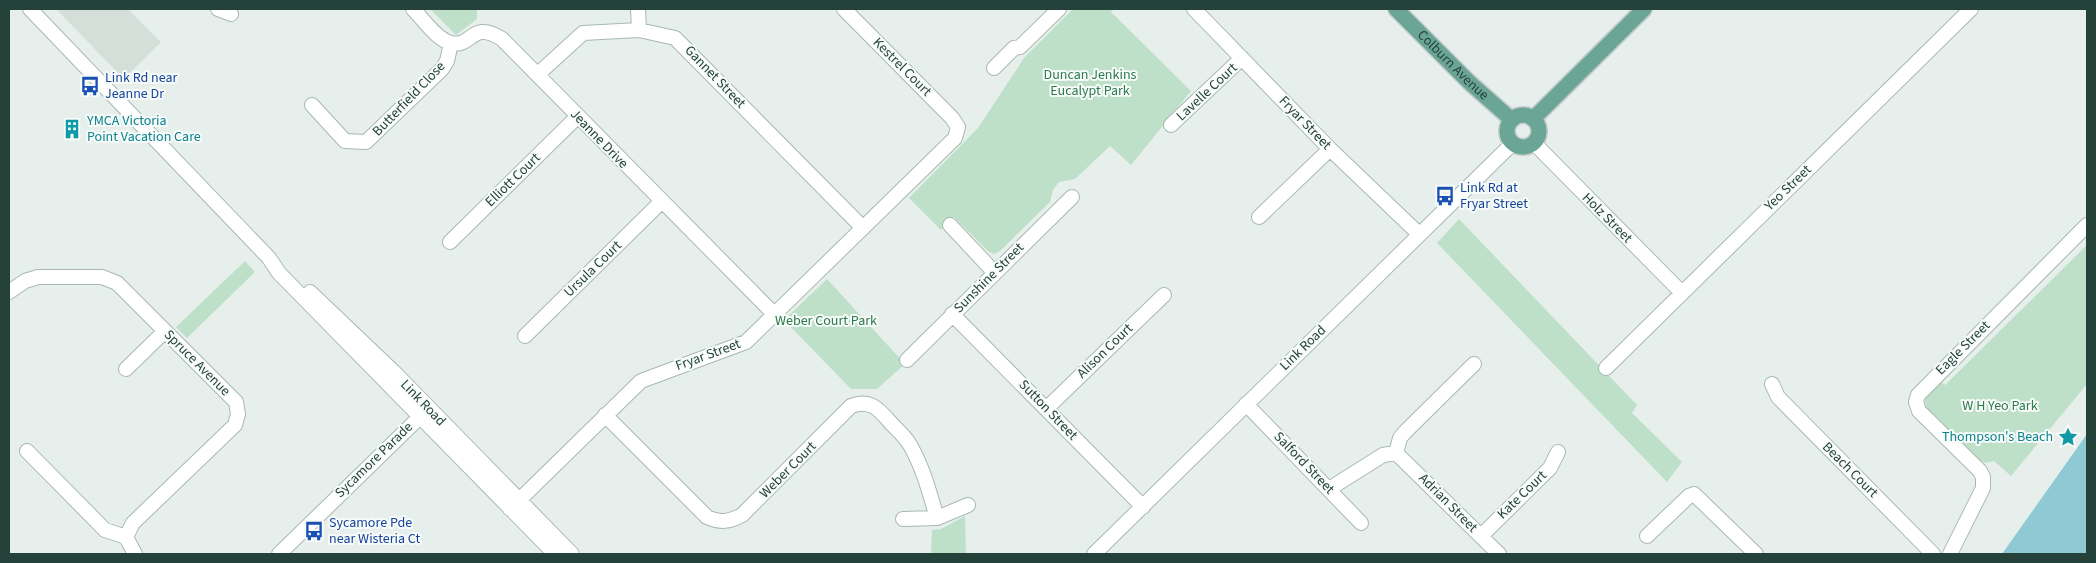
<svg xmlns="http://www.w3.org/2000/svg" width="2096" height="563" font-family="'Source Sans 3',sans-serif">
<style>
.built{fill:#d4dfda}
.green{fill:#bfe0c8}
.water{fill:#8ec9d4}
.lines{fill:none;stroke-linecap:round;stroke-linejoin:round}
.minor-casing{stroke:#a8b8b2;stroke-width:16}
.major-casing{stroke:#c2cac8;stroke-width:18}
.minor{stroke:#fff;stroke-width:14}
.major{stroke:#6aa596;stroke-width:15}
.labels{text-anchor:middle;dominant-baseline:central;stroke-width:4;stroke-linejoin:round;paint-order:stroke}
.street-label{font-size:14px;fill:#24423a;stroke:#f7fbf9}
.park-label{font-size:14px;fill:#2d7a4b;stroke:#f7fbf9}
.transit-label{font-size:14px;fill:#164399;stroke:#f7fbf9;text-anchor:start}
.culture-label{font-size:14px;fill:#0d838f;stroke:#f7fbf9;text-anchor:start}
</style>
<rect width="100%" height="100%" fill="#e6efeb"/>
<path class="built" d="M56 9H128L161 42 124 79Z"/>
<path class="green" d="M430 9H477V19L456 35Z
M1073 9H1113L1111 12 1191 91 1131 165 1110 146 1075 179 1059 182 1053 190 1050 202 1000 251 994 254 988 251 954 217 941 230 909 198 978 128 1024 58Z
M1459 219 1637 405 1632 413 1682 462 1667 482 1437 243Z
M2087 245V384L2011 476 1994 461 1985 463 1980 460 1928 410C1920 397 1930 390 1939 380L1945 385Z
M245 261 255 272 187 338 176 327Z
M827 279 905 364 877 389H851L784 320Z
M965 516 966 554H931L932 530 941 529Z"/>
<path class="water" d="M2087 434V554H2002Z"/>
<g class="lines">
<defs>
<path id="minor" d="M30 9 269 258 279 273 555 554
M218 9 231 14
M413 9C423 19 437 40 451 43 473 48 471 19 502 39L774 314
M638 9 639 30
M1194 9 1330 149 1419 234
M994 68 1014 48 1020 47 1059 9
M538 74 583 33 639 30 675 38 863 228
M312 105 345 141 366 142 442 69 447 61 451 43
M1171 125 1242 58
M1534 143 1681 292
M1259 217 1330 149
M950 225 994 272
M450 242 577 117
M9 292 25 281 38 277H102L117 283 236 402 238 414 235 425 133 523 126 537 135 554
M310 292 394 372 572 554
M952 314 1143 507
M525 336 661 202
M907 360 1072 197
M1606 368 1971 9
M126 369 165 331
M1772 384 1778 397 1933 554
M1246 404 1361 523
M1047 408 1164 295
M605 415 707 517C720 523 729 522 742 515L851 406C869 399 878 408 889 421 896 429 905 436 910 445 923 467 930 494 937 518
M27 451 105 530 126 537
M1396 453 1499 554
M1329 489 1383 455 1396 453 1400 438 1405 432 1474 364
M510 509 641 381 746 342 955 138 958 127 952 118 844 9
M903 519 937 518 968 505
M1481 536 1550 468 1558 452
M1647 536 1689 496 1694 494 1756 554
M279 554 426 411
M1094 554 1513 143
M1950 554 1983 488V477L1980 471 1919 411 1916 402 1918 395 2087 225"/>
<g id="major">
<path id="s1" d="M1396 9 1469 82 1512 120"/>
<circle cx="1523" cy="131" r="16"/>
<path d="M1533 119 1644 9"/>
</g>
</defs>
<use href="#minor" class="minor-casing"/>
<use href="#major" class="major-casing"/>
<use href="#minor" class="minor"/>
<use href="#major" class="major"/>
</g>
<defs>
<symbol id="bus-bare" viewBox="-9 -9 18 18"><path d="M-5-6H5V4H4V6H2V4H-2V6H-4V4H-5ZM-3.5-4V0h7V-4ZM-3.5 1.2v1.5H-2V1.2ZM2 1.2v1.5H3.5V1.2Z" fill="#1a4fb4" stroke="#f7fbf9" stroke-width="2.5" paint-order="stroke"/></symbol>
<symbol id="building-bare" viewBox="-9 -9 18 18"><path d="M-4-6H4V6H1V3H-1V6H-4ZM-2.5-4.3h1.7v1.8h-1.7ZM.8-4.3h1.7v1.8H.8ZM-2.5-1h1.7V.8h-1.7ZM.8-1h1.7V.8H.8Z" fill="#0f9aa8" stroke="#f7fbf9" stroke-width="2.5" paint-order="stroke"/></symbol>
<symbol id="sight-bare" viewBox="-9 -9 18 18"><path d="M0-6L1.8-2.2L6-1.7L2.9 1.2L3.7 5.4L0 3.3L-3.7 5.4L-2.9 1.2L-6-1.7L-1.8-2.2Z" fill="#0f9aa8" stroke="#f7fbf9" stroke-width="2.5" paint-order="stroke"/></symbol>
</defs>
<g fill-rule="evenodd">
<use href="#bus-bare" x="76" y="72" width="28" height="28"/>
<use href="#building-bare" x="58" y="115" width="28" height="28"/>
<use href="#bus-bare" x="1431" y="182" width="28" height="28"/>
<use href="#sight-bare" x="2054" y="423" width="28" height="28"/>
<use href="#bus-bare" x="300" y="517" width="28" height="28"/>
</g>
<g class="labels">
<g class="street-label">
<text stroke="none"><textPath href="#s1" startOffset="80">Colburn Avenue</textPath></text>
<text transform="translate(902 67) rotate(45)">Kestrel Court</text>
<text transform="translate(715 77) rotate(46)">Gannet Street</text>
<text transform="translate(1207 92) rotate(-43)">Lavelle Court</text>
<text transform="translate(409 99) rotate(-46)">Butterfield Close</text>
<text transform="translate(1305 123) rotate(46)">Fryar Street</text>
<text transform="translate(599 139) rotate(46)">Jeanne Drive</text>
<text transform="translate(513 180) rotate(-44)">Elliott Court</text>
<text transform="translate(1788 188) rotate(-44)">Yeo Street</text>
<text transform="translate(1607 218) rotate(45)">Holz Street</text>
<text transform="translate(593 269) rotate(-44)">Ursula Court</text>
<text transform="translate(989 278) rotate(-45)">Sunshine Street</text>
<text transform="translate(1303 348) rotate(-44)">Link Road</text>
<text transform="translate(1963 348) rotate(-45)">Eagle Street</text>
<text transform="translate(1105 351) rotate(-44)">Alison Court</text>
<text transform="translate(708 355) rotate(-20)">Fryar Street</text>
<text transform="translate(197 363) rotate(45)">Spruce Avenue</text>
<text transform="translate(423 403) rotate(46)">Link Road</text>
<text transform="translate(1048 410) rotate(46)">Sutton Street</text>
<text transform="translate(374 460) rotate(-44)">Sycamore Parade</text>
<text transform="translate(1304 463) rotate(46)">Salford Street</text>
<text transform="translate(788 470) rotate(-45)">Weber Court</text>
<text transform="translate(1850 470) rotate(45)">Beach Court</text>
<text transform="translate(1522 495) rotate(-44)">Kate Court</text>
<text transform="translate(1448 503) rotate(45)">Adrian Street</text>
</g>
<g class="park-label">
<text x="1090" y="75">Duncan Jenkins<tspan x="1090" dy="16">Eucalypt Park</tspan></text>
<text x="826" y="321">Weber Court Park</text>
<text x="2000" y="406">W H Yeo Park</text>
</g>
<g class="transit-label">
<text x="105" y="78">Link Rd near<tspan x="105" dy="16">Jeanne Dr</tspan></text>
<text x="1460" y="188">Link Rd at<tspan x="1460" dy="16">Fryar Street</tspan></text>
<text x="329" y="523">Sycamore Pde<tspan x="329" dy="16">near Wisteria Ct</tspan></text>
</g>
<g class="culture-label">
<text x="87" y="121">YMCA Victoria<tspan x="87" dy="16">Point Vacation Care</tspan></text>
<text x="2053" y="437" text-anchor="end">Thompson's Beach</text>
</g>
</g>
<rect width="2096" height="563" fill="none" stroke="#24423a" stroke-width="20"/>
</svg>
